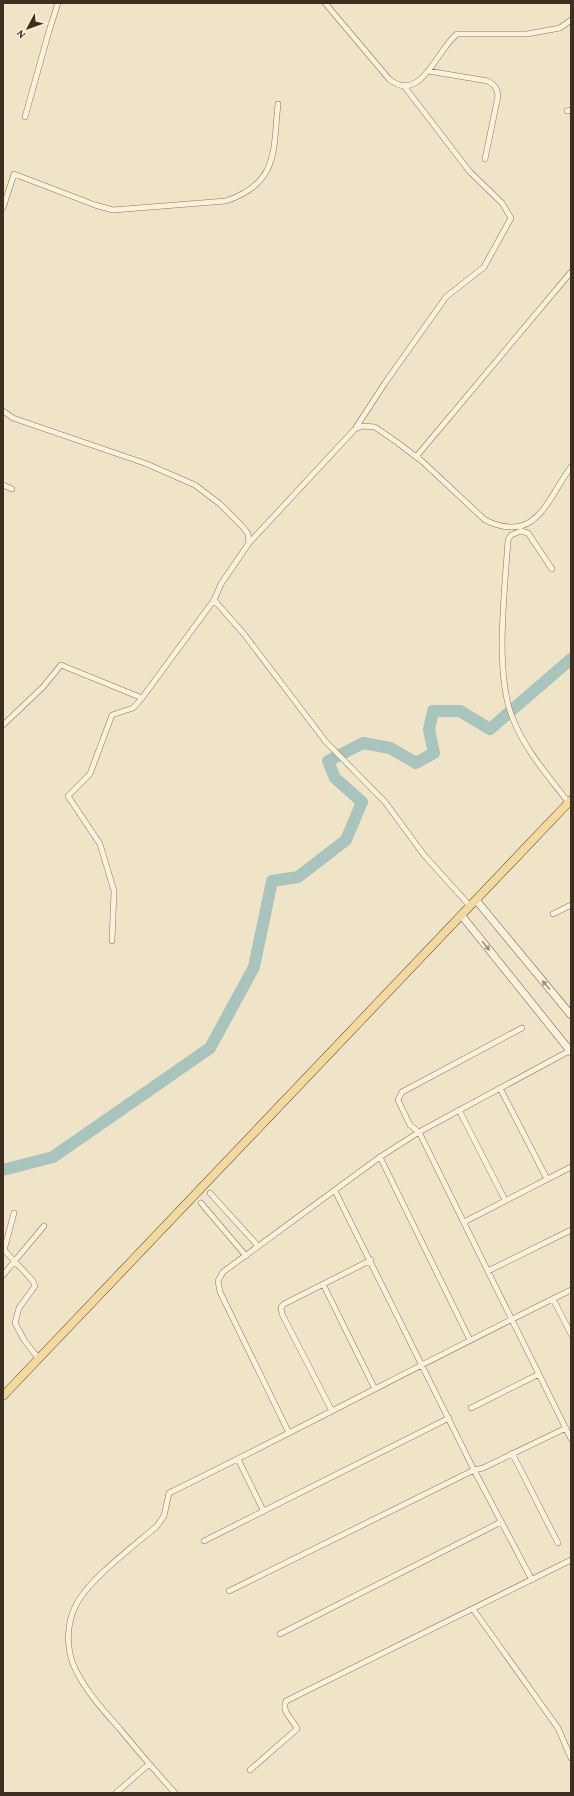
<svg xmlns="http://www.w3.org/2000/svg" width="574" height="1796" font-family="'Crimson Pro',serif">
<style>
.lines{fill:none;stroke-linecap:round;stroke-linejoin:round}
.river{stroke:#a9c4bc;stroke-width:12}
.street-casing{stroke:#8d765c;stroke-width:6}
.secondary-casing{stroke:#6f573f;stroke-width:8}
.primary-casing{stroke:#5b4430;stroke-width:9}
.street{stroke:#faf1dc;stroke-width:5}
.secondary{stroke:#faf1dc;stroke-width:7}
.primary{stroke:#f3d9a0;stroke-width:8}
.oneway{fill:#9c907e}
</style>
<rect width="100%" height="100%" fill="#f0e4c8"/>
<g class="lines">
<path class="river" d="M3 1170 53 1157 210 1048 254 967 272 881 298 877 346 840 362 802 335 778 328 761 363 743 390 748 416 763 434 753 429 730 433 711H460L490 729 571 659"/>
<defs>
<path id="street" d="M325 3 389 79C421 105 437 49 457 34H527L560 28 571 20
M428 71 488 81C495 85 497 88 498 96L485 159
M567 111 571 110
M25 117 49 31 58 3
M3 208 14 174 95 205 113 210 226 201C279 183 273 151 278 104
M3 411 13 418 147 464 195 485 220 504 243 527 248 534 249 543 221 584 214 600 142 698 133 708 112 715 90 774 68 796 100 844 114 891 112 941
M355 429 385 383 446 297 484 267 511 218 502 203 470 172 404 86
M416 457 571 272
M3 485 12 489
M249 543 355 429 363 426 375 427 398 443 423 462 485 520C537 545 547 499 571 467
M552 569 528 533 521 531 511 535 508 540C505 590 494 674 513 719 525 750 549 777 569 803
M214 600 244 634 326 742 385 802 424 855 470 906
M3 725 43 687 61 665 142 698
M553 914 571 905
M522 1028 402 1092 398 1100 410 1125 419 1132 571 1439
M500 1088 547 1179
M459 1110 505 1200
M380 1157 470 1340
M335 1191 474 1470 532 1580
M210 1193 258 1246
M201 1203 246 1256
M14 1213 4 1250 33 1281 35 1286 19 1308 15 1323 24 1340 38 1358
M464 1222 571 1167
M488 1271 571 1230
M3 1275 44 1226
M323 1284 375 1389
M553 1299 571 1334
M471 1408 539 1374
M332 1411 282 1314 281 1307 284 1304 371 1260
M289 1433 220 1292 218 1281 223 1272 380 1157 419 1132 571 1050
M512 1453 558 1543
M238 1459 263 1510
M204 1541 449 1418
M229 1591 474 1470 483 1468 566 1428
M473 1609 558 1728 571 1758
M280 1634 501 1522
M250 1770 297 1729C293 1719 281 1712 286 1701L571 1560
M116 1793 149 1764
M175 1793C156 1772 137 1750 119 1728 102 1709 83 1688 73 1664 66 1645 67 1622 76 1605 89 1579 134 1546 157 1526L164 1516 169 1493C304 1427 436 1356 571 1290"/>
<path id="secondary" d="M476 900 571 1015
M462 916 571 1052"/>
<path id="primary" d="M3 1396 571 800"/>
</defs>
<use href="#street" class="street-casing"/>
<use href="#secondary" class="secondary-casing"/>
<use href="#primary" class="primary-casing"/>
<use href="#street" class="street"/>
<use href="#secondary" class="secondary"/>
<use href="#primary" class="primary"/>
</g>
<defs><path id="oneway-solid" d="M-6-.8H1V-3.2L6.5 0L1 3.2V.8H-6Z"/></defs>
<g class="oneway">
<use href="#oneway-solid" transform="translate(486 946) rotate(51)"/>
<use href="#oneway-solid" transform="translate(546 985) rotate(-130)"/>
</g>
<rect width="574" height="1796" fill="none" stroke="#3d2e20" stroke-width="8"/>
<g transform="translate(28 28) rotate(229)" stroke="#f7eed8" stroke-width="3" paint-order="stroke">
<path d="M0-3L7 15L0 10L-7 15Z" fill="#3d2e20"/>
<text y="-6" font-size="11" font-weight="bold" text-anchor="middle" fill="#3d2e20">N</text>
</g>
</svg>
